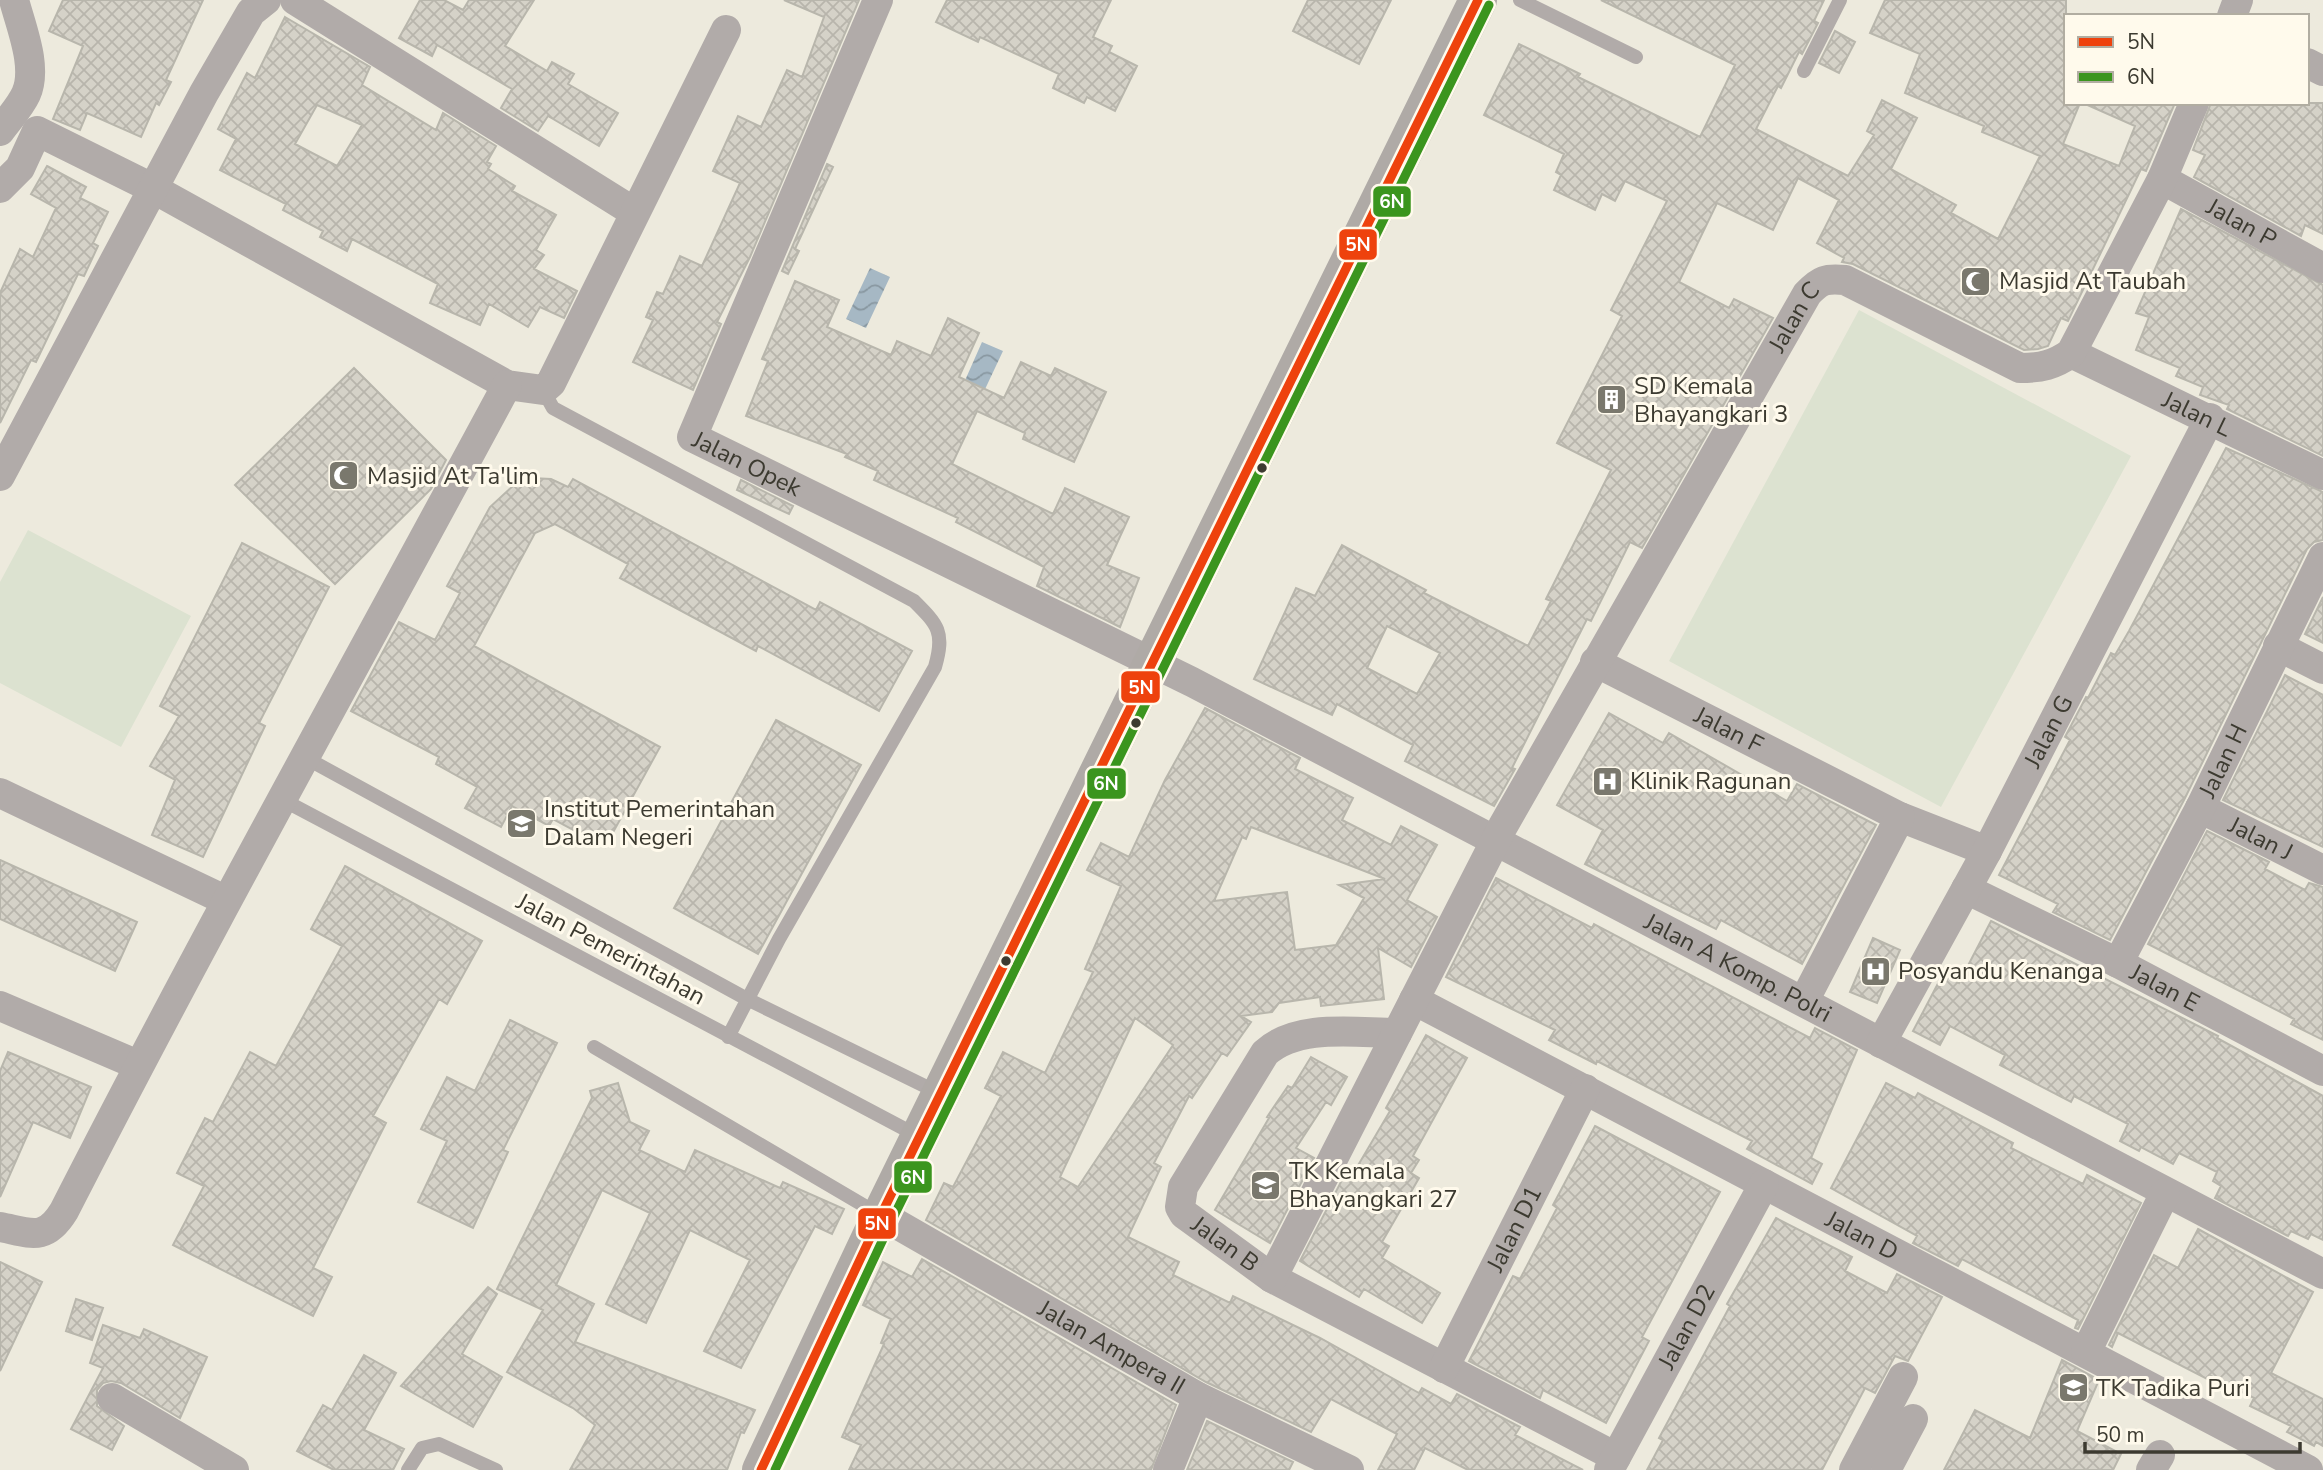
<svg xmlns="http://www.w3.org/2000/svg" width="2323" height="1470" font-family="'Nunito Sans',sans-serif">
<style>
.grass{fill:#dce2d0}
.water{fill:url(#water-waves)}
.building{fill:url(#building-cross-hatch);stroke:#b8b6ac;stroke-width:2;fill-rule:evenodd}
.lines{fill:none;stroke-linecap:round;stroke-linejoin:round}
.lane{stroke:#b1aba9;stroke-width:14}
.street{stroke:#b1aba9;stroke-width:30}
.secondary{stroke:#afaaa6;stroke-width:38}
.bus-1-casing{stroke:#fffaec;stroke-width:14}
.bus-2-casing{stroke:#fffaec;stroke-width:14}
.bus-1{stroke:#ee420d;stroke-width:9}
.bus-2{stroke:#3b951e;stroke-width:9}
.bus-dot{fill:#3c3a30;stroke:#fffaec;stroke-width:2.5}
.labels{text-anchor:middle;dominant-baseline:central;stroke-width:6;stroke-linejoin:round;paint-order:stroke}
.street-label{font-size:24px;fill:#3c3a30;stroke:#fffaec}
.poi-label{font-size:24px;fill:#3c3a30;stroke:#fffaec;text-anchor:start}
.line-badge{stroke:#fffaec;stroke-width:2.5}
.badge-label{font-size:19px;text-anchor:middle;font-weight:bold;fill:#fff}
</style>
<defs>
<pattern id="water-waves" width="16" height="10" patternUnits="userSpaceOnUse" patternTransform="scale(1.75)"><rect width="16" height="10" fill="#a6b8c4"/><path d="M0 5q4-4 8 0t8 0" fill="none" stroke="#8897a0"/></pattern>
<pattern id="building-cross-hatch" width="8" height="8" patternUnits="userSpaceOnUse" patternTransform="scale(1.75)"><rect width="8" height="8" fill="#d5d2c8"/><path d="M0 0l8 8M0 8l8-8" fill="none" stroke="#b8b5ac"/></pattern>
</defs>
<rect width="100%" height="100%" fill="#edeadd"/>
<path class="grass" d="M1859 310 2131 456 1941 807 1669 661Z
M28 530 191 616 121 747 0 683V582Z"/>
<path class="water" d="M870 268 890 277 866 328 846 319Z
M982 342 1003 351 979 402 959 394Z"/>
<path class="building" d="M63 0H203L166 80 171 82 159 105 156 103 141 137 87 113 80 130 53 119 83 46 49 31Z
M420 0H444L463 10 469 0H534L505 46 547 71 552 62 574 74 568 84 618 113 599 146 548 116 538 131 501 108 512 89 437 45 432 56 399 38Z
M784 0H859L750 257 717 322 721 324 693 390 633 362 653 320 646 317 657 292 663 294 680 256 702 266 740 183 713 171 738 116 761 127 787 70 802 77 824 17Z
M947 0H1111L1093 37 1112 46 1109 52 1137 66 1115 111 1087 97 1084 103 1053 88 1059 74 980 37 978 42 936 22Z
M1308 0H1391L1359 64 1293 31Z
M1601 0H1824L1814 21 1818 23 1802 54 1799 52 1781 88 1778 86 1756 129 1848 176 1874 135 1867 131 1882 100 1917 118 1891 169 1956 205 1951 213 1998 239 2040 156 1982 132 1984 126 1905 93 1920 54 1870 33 1885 0H2066V103H2080L2063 144 2119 166 2135 126 2083 103H2175L2146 171 2141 169 2068 321 2061 318 2048 346 2038 349 2024 350 1853 264 1842 262 1844 258 1817 243 1839 200 1798 178 1773 230 1717 203 1679 282 1729 308 1734 299 1773 318 1642 548 1630 542 1591 621 1587 619 1512 768 1515 769 1494 806 1405 761 1413 745 1337 704 1332 715 1254 679 1296 588 1315 596 1342 545 1426 590 1424 593 1528 646 1551 601 1546 599 1611 470 1557 443 1622 316 1611 310 1667 201 1625 181 1615 201 1602 194 1595 210 1554 190 1561 175 1556 172 1564 154 1484 115 1519 44 1580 74 1578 77 1700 137 1735 65ZM1387 626 1440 653 1417 694 1367 668Z
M285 17 370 67 362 85 436 130 443 113 496 146 487 162 491 164 488 169 515 186 512 191 556 215 536 250 544 255 534 269 577 291 564 318 540 307 528 327 489 304 480 325 430 303 438 284 352 239 347 251 320 237 323 231 283 210 286 204 220 170 236 139 218 129 247 73 255 78ZM317 105 362 125 337 166 295 144Z
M1835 31 1855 42 1839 73 1819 63Z
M2211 103H2323V234L2305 225 2301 236 2194 177 2205 155 2193 150Z
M827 164 833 167 795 249 799 251 788 274 782 271Z
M47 166 86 187 80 198 108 212 93 243 98 246 84 276 78 274 36 362 31 360 0 423V293L20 249 33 257 56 208 31 194Z
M2181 209 2323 285V456L2227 409 2229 405 2200 395 2203 387 2176 376 2180 368 2136 350 2149 317 2136 313Z
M795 281 839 300 827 327 891 355 897 341 931 356 948 318 979 333 959 377 1004 398 1021 362 1051 376 1055 368 1106 392 1074 462 1023 439 1025 433 977 411 952 464 1053 514 1065 488 1129 517 1107 565 1139 578 1120 627 1037 586 1044 567 956 522 958 518 874 480 878 471 845 457 847 454 746 416 768 361 762 359Z
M354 368 446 460 431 489 335 584 235 485Z
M2226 448 2323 492V540L2314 542 2307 549 2184 800 2110 940 2053 912 2058 904 1999 875 2070 740 2065 737 2086 697 2088 698 2111 653 2115 655 2129 631Z
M531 478 551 479 568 487 573 479 816 610 820 602 912 651 879 711 758 646 756 651 620 578 628 564 555 524 535 533 474 646 660 747 605 847 553 819 549 826 512 806 501 827 465 808 477 787 436 764 439 757 351 711 399 622 435 640 460 593 447 586 490 507 514 485Z
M741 480 793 506 789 514 737 490Z
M242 543 329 587 259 723 265 726 203 857 152 835 175 780 150 766 179 716 160 706Z
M2323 597V643L2305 634Z
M2285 675 2323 695V847L2223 800Z
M1205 708 1300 758 1295 769 1353 798 1342 820 1391 845 1401 826 1437 845 1407 900 1437 917 1411 967 1378 948 1384 999 1321 1006 1320 997 1279 1003 1272 1012 1241 1016 1251 1022 1227 1056 1222 1053 1192 1098 1189 1096 1154 1163 1161 1167 1128 1237 1179 1262 1173 1275 1230 1303 1233 1296 1320 1338 1419 1393 1422 1388 1451 1404 1457 1394 1520 1427 1515 1435 1583 1470H1468L1425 1448 1414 1470H1378L1397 1434 1331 1399 1311 1432 1206 1382 926 1220 944 1183 953 1187 1001 1096 985 1088 1003 1052 1045 1073 1093 972 1085 969 1121 886 1087 870 1101 843 1129 857 1165 780ZM1251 827 1385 879 1339 885 1364 898 1336 945 1295 950 1287 892 1214 901 1242 837 1246 839ZM1135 1018 1173 1045 1078 1187 1060 1177Z
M1609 713 1663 743 1669 733 1787 801 1797 784 1876 825 1802 964 1721 920 1716 929 1585 864 1603 830 1557 805Z
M776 720 861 765 758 954 674 908Z
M2207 831 2269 862 2265 869 2305 890 2309 883 2323 887V1040L2291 1024 2294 1019 2148 944Z
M0 860 137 922 115 971 0 919Z
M345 866 482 941 447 1004 439 999 373 1116 386 1123 313 1268 332 1277 313 1316 173 1245 204 1186 177 1173 205 1118 213 1122 250 1052 276 1066 342 946 311 929Z
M1496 878 1592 928 1594 924 1810 1038 1815 1028 1857 1050 1811 1158 1822 1164 1812 1184 1747 1149 1752 1141 1597 1061 1596 1064 1549 1040 1555 1030 1446 977Z
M1991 921 2218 1036 2217 1038 2323 1096V1240L2311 1234 2308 1239 2291 1231 2288 1236 2215 1198 2221 1186 2213 1181 2217 1172 2179 1153 2173 1164 2141 1147 2139 1151 2120 1141 2128 1124 2074 1096 2071 1102 2000 1065 2005 1055 1950 1026 1940 1045 1913 1031 1943 974 1959 983Z
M1873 938 1900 950 1877 1003 1850 992Z
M510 1020 557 1043 503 1150 508 1152 473 1228 418 1202 447 1141 421 1129 447 1077 475 1091Z
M1426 1035 1467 1058 1413 1156 1419 1160 1411 1173 1419 1178 1382 1242 1389 1246 1382 1258 1440 1293 1422 1323 1364 1289 1359 1297 1300 1261 1344 1176 1350 1179 1390 1111 1386 1108Z
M8 1052 91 1087 70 1138 33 1122 0 1197V1071Z
M1311 1057 1347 1077 1331 1105 1326 1102 1296 1148 1314 1158 1270 1243 1215 1210 1269 1118 1267 1117 1288 1086 1292 1088Z
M618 1083 630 1122 649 1131 639 1150 685 1172 695 1150 780 1188 783 1182 844 1209 832 1234 815 1226 741 1368 704 1351 750 1260 690 1230 646 1323 606 1304 650 1213 602 1190 556 1285 594 1304 575 1342 755 1410 744 1433 741 1432 727 1470H570L595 1425 573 1408 507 1372 543 1310 497 1289 592 1098 590 1091Z
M1886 1083 1915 1098 1918 1093 2013 1143 2011 1148 2083 1184 2087 1175 2141 1203 2078 1329 2075 1328 2078 1320 1962 1259 1958 1266 1913 1243 1917 1236 1831 1188Z
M1595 1126 1720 1192 1642 1337 1649 1341 1606 1423 1543 1390 1540 1398 1469 1361 1513 1276 1520 1279 1557 1208 1553 1205Z
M1776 1218 1852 1257 1845 1271 1887 1293 1897 1274 1942 1297 1908 1361 1895 1356 1875 1393 1865 1388 1822 1470H1647L1663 1440 1659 1438 1730 1306 1727 1304Z
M2198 1229 2313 1292 2271 1373 2323 1399V1446L2316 1442 2314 1446 2287 1432 2291 1426 2250 1406 2254 1398 2211 1376 2209 1380 2118 1333 2112 1347 2109 1345 2154 1255 2178 1268Z
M922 1259 1176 1405 1151 1470H849L861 1445 842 1437 884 1344 881 1343 891 1319 863 1305 883 1262 912 1277Z
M0 1262 42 1282 0 1371Z
M488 1287 497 1294 462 1354 502 1377 473 1427 401 1386Z
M76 1299 103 1308 92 1340 66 1331Z
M103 1325 140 1338 144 1329 207 1357 180 1418 121 1383 111 1381 103 1383 97 1390V1406L124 1426 112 1450 71 1429 103 1368 90 1363Z
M364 1355 396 1373 364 1430 404 1449 393 1470H334L297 1451 323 1405 332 1410Z
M2062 1360 2099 1380 2077 1431 2121 1454 2113 1470H1944L1975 1410 2030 1438Z
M1207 1421 1293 1462 1289 1470H1187Z"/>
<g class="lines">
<path class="lane" d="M1520 0 1636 57
M1804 71 1840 0
M543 390 553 408 914 601C938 625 945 632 935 667L779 939 728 1037
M306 758 747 999 939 1093
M283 800 918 1136
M594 1047 880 1215
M408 1470 422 1448 439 1444 496 1470"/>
<g class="street">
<path d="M295 0 634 212"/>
<path id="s1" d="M878 0 692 437 1192 682 2323 1274"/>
<path d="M2232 16 2238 0"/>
<path d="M2307 63 2323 71"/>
<path d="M0 131C8 120 20 107 26 94 38 67 21 27 14 0"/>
<path id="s2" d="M2162 179 2323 268"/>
<path d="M0 188 20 168 37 131 152 188 507 385 543 390 551 383 726 30"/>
<path id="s3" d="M2071 353 2323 475"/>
<path d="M0 476 204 93 251 12 266 0"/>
<path d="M2278 646 2323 669"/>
<path id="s4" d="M1595 662 1900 817 1987 851"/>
<path d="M0 793 225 900"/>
<path id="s5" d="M2200 808 2323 870"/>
<path id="s6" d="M1966 889 2118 963 2323 1071"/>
<path id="s7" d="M2118 963 2200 808 2323 557"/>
<path id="s8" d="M1414 1000 2308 1470"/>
<path d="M1804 1001 1900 817"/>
<path d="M0 1006 138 1065"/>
<path id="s9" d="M1397 1033C1356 1033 1298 1023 1265 1053L1183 1187 1180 1207 1184 1214 1272 1278 1616 1457"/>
<path id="s10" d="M1881 1043 1987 851 2210 418"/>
<path id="s11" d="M881 1215 1198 1397 1349 1470"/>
<path d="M0 1227C31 1233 45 1242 64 1211 206 933 359 660 507 385"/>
<path id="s12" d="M1272 1278 1503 826 1807 294C1820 280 1826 278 1845 280L2020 368C2041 368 2054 365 2071 353L2162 179 2194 103"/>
<path d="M2086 1352 2165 1193"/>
<path id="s13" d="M1444 1368 1585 1089"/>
<path d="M112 1398 234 1470"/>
<path d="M1168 1470 1198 1397"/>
<path id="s14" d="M1609 1470 1764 1184"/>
<path d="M1854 1470 1903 1377"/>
<path d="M1886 1470 1913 1419"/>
<path d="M2151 1470 2160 1455"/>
</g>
<path class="secondary" d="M761 1470 881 1215 1478 0"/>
<defs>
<path id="bus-1" d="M761 1470 881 1215 1478 0"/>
<path id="bus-2" d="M775 1470 892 1220 1489 5"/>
</defs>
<use href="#bus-1" class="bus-1-casing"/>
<use href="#bus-2" class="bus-2-casing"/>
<use href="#bus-1" class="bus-1"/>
<use href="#bus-2" class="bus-2"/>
</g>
<defs>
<symbol id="mosque-square" viewBox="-11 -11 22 22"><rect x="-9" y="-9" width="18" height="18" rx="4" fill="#7a786d" stroke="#fffaec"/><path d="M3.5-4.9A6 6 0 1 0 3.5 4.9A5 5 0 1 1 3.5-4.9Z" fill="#fff"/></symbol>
<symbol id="building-square" viewBox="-11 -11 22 22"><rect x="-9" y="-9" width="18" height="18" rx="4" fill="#7a786d" stroke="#fffaec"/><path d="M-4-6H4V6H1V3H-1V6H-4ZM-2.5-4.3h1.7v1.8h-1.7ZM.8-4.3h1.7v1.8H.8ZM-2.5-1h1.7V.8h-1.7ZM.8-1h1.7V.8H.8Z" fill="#fff"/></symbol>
<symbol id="hospital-square" viewBox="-11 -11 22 22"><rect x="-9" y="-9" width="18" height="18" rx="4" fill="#7a786d" stroke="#fffaec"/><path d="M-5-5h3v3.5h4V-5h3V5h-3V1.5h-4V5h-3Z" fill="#fff"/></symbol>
<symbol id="university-square" viewBox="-11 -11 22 22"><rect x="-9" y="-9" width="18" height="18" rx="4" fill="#7a786d" stroke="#fffaec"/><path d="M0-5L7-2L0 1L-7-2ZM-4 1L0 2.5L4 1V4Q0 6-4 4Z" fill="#fff"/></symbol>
<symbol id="school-square" viewBox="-11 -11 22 22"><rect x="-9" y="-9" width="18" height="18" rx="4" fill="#7a786d" stroke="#fffaec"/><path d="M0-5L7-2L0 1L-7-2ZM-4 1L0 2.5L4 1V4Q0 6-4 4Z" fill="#fff"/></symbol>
</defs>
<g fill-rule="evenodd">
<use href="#mosque-square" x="1958" y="264" width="35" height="35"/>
<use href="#building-square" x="1594" y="382" width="35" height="35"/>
<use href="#mosque-square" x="326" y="458" width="35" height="35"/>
<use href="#hospital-square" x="1590" y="764" width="35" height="35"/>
<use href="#university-square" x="504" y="806" width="35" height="35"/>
<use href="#hospital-square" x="1858" y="954" width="35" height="35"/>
<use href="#school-square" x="1248" y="1168" width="35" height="35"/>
<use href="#school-square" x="2056" y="1370" width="35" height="35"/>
</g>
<g class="bus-dot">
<circle cx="1262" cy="468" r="6"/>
<circle cx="1136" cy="723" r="6"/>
<circle cx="1006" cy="961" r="6"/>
</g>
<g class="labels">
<g class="street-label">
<text stroke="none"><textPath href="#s2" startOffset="91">Jalan P</textPath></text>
<text stroke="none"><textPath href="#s12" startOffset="1094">Jalan C</textPath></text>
<text stroke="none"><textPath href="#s3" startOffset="140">Jalan L</textPath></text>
<text stroke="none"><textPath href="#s1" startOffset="536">Jalan Opek</textPath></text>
<text stroke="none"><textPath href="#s4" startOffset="150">Jalan F</textPath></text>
<text stroke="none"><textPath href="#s10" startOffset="354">Jalan G</textPath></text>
<text stroke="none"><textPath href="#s7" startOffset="228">Jalan H</textPath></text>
<text stroke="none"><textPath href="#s5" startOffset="68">Jalan J</textPath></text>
<text transform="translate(611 949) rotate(28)">Jalan Pemerintahan</text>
<text stroke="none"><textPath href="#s1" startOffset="1648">Jalan A Komp. Polri</textPath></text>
<text stroke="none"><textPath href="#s6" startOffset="222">Jalan E</textPath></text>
<text stroke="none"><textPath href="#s13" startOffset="156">Jalan D1</textPath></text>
<text stroke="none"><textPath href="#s8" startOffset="506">Jalan D</textPath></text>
<text stroke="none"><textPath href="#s9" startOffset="373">Jalan B</textPath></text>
<text stroke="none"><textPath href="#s14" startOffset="163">Jalan D2</textPath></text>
<text stroke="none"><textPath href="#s11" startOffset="266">Jalan Ampera II</textPath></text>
</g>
<g class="poi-label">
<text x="1999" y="281">Masjid At Taubah</text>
<text x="1634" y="386">SD Kemala<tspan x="1634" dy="28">Bhayangkari 3</tspan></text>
<text x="367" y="476">Masjid At Ta'lim</text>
<text x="1630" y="781">Klinik Ragunan</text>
<text x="544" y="809">Institut Pemerintahan<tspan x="544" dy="28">Dalam Negeri</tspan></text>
<text x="1898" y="971">Posyandu Kenanga</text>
<text x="1289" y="1171">TK Kemala<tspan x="1289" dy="28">Bhayangkari 27</tspan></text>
<text x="2096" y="1388">TK Tadika Puri</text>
</g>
</g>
<g class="line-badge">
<rect x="1372" y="185" width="40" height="33" rx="7" fill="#3b951e"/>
<rect x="1338" y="228" width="40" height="33" rx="7" fill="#ee420d"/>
<rect x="1120" y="670" width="41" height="34" rx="7" fill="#ee420d"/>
<rect x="1086" y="767" width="41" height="33" rx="7" fill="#3b951e"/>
<rect x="893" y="1160" width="40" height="34" rx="7" fill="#3b951e"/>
<rect x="857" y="1207" width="40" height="33" rx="7" fill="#ee420d"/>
</g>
<g class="badge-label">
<text x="1392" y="208">6N</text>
<text x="1358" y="251">5N</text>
<text x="1141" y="694">5N</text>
<text x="1106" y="790">6N</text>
<text x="913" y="1184">6N</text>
<text x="877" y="1230">5N</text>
</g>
<rect x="2064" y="14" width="245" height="91" fill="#fffaec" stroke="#b1ada1" stroke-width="2"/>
<rect x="2078" y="37" width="35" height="10" fill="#ee420d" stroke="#b1ada1" stroke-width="2"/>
<text x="2127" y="49" font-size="21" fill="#3c3a30">5N</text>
<rect x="2078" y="72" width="35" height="10" fill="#3b951e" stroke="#b1ada1" stroke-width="2"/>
<text x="2127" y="84" font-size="21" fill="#3c3a30">6N</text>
<path d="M2085 1442v10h215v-10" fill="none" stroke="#3c3a30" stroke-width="3.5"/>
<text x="2096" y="1442" font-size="21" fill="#3c3a30" stroke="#fffaec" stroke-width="5" paint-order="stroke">50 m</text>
</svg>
